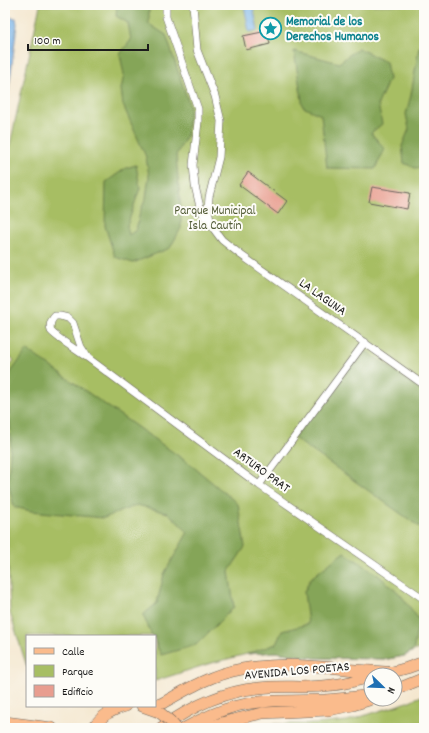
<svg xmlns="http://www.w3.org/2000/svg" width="429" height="733" font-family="Dekko,sans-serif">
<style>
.green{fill:#a7be63;stroke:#626d40}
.forest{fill:#85a559;stroke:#50603a}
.water{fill:#77b2e8;stroke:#4a6782}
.building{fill:#e89d8f}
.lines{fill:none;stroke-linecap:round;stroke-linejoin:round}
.street-casing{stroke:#68635b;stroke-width:8}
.primary-casing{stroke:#68635b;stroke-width:12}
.street{stroke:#fff;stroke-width:7}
.primary{stroke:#fabb8c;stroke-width:11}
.primary-bridge-casing{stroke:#68635b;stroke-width:12;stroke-linecap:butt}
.primary-bridge{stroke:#fabb8c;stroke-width:11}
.labels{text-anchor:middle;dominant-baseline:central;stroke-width:4;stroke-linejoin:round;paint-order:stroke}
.culture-label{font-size:13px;font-weight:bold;fill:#0d838f;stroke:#fdfcf7;text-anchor:start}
.park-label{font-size:13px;fill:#545d38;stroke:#fdfcf7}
.street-label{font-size:13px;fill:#1c1c1c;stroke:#fdfcf7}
</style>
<rect width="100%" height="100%" fill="#fdfcf7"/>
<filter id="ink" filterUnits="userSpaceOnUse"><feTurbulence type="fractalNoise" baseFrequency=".025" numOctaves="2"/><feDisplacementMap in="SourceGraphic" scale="8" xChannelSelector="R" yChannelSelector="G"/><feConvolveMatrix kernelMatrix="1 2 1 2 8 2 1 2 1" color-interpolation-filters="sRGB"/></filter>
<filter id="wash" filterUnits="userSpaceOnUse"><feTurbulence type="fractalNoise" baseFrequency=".012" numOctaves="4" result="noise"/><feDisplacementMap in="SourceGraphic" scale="16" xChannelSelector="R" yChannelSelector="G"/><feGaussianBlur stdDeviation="0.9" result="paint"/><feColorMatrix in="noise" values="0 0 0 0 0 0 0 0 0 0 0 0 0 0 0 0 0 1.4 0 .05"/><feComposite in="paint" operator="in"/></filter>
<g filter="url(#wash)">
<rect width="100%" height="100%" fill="#f4e7cf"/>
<path class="green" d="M40 5H424V646L404 656 388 659 315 658 276 652 247 654 208 664 155 681V636H27V667L10 613 5 484V373L14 360 5 353V168Z
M424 695V724L410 728H242L259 724H316L347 721 402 704Z"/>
<path class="forest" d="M117 5H149V24L166 35 190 107 186 137 176 155 181 211V228L170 248 133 263 115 257 105 226 106 182 126 168 136 165 140 188 127 226 129 235 136 230 140 212 146 198 149 176 146 157 123 105 121 89 124 75 120 54 131 40 128 23 116 16Z
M419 47 424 49V167L415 168 404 163 402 146 409 129 406 114 411 95Z
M358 48 386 62 389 79 378 104 382 124 371 133 385 149 375 169 327 168 321 115 303 107 294 51 339 63Z
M27 350 190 464 238 504 245 547 229 571 234 607 196 645 161 655 155 641V636H152L143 615 157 603 164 574 188 532 168 513 137 505 104 518 31 511 14 507 8 482 11 438 6 379Z
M360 350 369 353 424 392V530L294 438Z
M344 552 378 575 400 594 420 621 416 634 414 649 404 656 388 659 315 658 276 652 247 654 276 644 282 631 308 624 304 592 311 578Z"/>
<path class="water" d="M244 5H253L258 30 249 32Z
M7 17 16 18 17 24 5 121V19Z"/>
<g id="blocks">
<path class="building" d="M267 31 270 44 246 50 243 36Z
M248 172 287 201 278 214 239 185Z
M372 187 410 193 407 209 369 202Z"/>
</g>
</g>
<g filter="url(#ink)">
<use href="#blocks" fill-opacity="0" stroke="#68635b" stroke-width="1"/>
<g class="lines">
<defs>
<path id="street" d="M166 5V17L198 109V122L193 165 195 186 200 207 204 216 222 240 241 255 424 385
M193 5 197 50 215 96 221 121 219 157 209 197 208 210 211 223
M88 358C81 353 54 336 51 331 49 325 51 320 55 316H60L68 318 73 323 81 347 88 358 259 485 424 599
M259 485 365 342"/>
<path id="primary" d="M385 674 407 668 424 662
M395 690 424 678
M155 705 161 704C187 689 212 674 242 669 279 662 317 666 355 670 367 671 379 671 392 673
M142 706 159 712
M5 722 52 728
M93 728C101 716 112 709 126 706
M161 728C189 708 224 691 259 688 283 685 308 689 332 685 345 684 358 680 371 677
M185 728C201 719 218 711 236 706 265 699 295 701 325 700 340 699 356 697 371 695
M205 728 232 720 263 713 329 710 353 705 369 700"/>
</defs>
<use href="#street" class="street-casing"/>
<use href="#primary" class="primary-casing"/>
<use href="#street" class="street"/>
<use href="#primary" class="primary"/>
<defs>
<path id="primary-bridge" d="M159 712 170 721 176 728"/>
</defs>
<use href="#primary-bridge" class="primary-bridge-casing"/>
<use href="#primary-bridge" class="primary-bridge"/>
</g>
</g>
<defs>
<symbol id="sight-ring" viewBox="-11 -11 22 22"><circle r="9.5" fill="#fdfcf7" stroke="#0f9aa8" stroke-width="1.5"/><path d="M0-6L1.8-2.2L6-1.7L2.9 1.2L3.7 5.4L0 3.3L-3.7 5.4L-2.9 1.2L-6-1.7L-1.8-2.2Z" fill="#0f9aa8"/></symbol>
</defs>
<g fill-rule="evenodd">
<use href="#sight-ring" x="258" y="16" width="25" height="25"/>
</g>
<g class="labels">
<g class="culture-label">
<text x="286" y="22">Memorial de los<tspan x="286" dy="15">Derechos Humanos</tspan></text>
</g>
<g class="park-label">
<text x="215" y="211">Parque Municipal<tspan x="215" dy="15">Isla Cautín</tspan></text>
</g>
<g class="street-label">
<text transform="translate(322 298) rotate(35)">LA LAGUNA</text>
<text transform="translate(261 471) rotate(36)">ARTURO PRAT</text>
<text transform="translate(297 672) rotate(-5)">AVENIDA LOS POETAS</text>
</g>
</g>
<rect width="429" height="733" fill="none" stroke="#fdfcf7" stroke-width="20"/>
<rect x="26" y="635" width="130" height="72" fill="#fdfcf7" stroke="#a3a29f"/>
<rect x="34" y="648" width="20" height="6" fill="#fabb8c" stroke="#a3a29f"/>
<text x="62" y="655" font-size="12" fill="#1c1c1c">Calle</text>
<rect x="34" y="665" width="20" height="12" fill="#a7be63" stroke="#a3a29f"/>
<text x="62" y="675" font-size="12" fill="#1c1c1c">Parque</text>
<rect x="34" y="685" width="20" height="12" fill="#e89d8f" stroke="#a3a29f"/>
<text x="62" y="695" font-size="12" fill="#1c1c1c">Edificio</text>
<g transform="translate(383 687) rotate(113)"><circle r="19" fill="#fdfcf7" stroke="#a3a29f"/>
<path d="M0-3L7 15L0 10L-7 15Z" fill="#1f6fb2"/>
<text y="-6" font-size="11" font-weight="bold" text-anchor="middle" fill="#1c1c1c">N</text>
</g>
<path d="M28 44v6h120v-6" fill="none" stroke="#1c1c1c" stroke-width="2"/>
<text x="34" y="44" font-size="12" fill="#1c1c1c" stroke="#fdfcf7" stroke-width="3" paint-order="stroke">100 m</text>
</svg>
